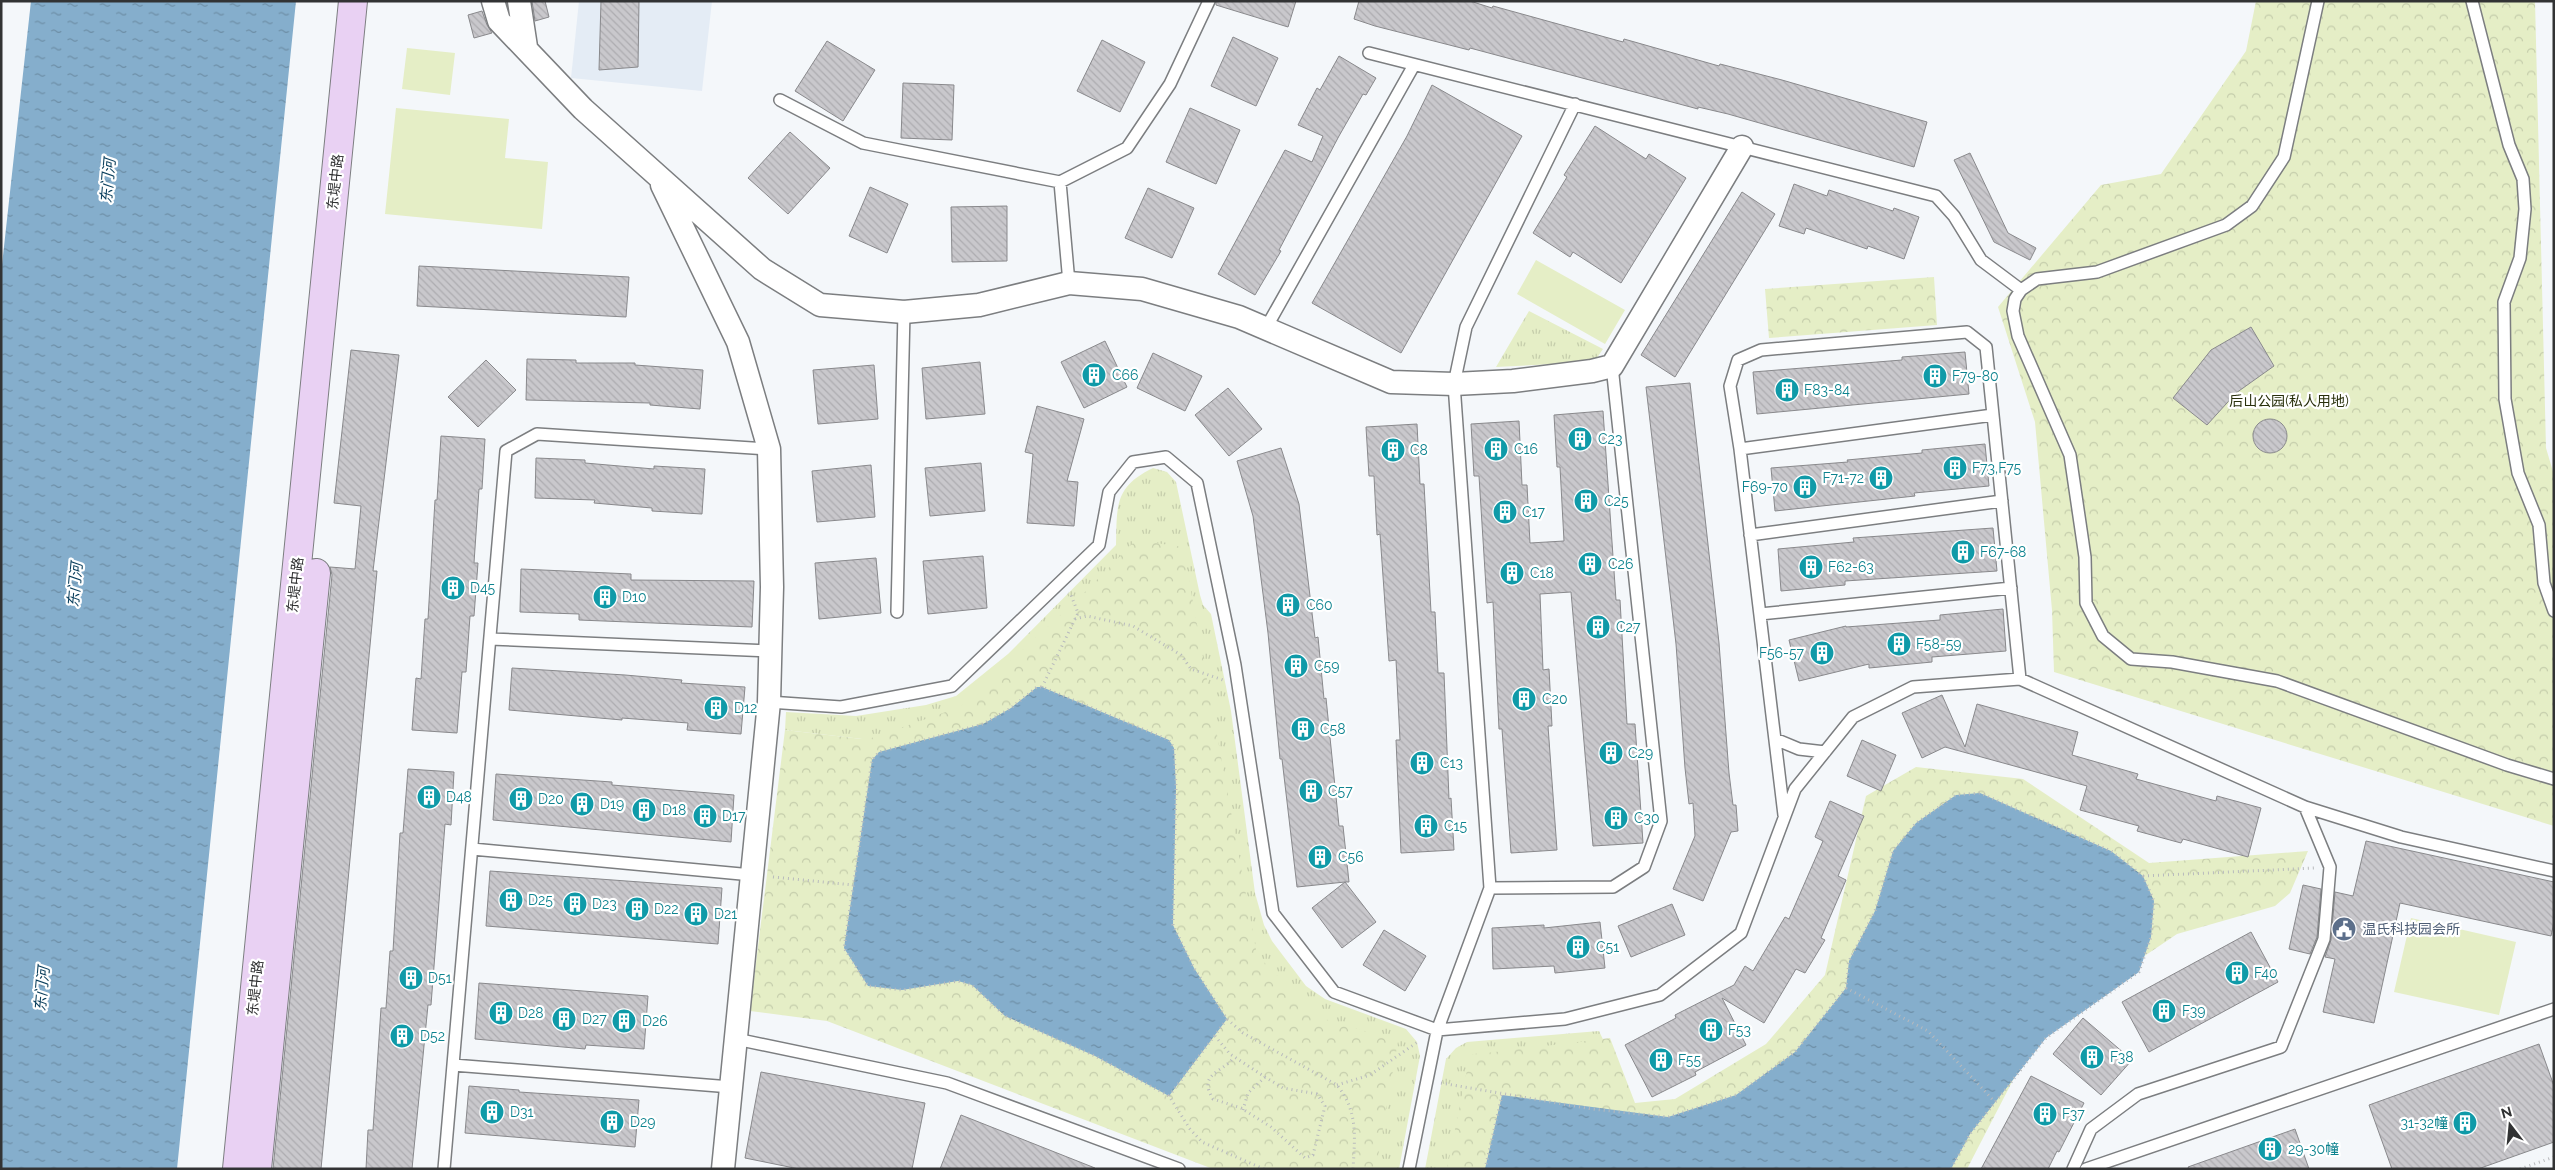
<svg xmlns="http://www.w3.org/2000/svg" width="2555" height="1170" font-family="Raleway,'Noto Sans SC',sans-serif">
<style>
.built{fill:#e4ecf5}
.grass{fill:url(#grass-tufts)}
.park{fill:url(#park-crowns)}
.pitch{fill:#e5eec6}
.water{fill:url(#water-ripples)}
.building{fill:url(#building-back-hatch);stroke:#89898c}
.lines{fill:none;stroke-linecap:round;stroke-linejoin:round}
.lane-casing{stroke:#7c7e80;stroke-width:14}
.street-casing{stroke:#7c7e80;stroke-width:25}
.secondary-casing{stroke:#7c7e80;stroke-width:30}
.path{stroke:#b8babd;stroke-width:3;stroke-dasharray:1 4;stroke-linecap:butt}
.lane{stroke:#fff;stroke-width:11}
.street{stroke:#fff;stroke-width:22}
.secondary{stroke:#e9d1f3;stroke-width:28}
.labels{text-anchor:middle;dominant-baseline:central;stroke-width:4.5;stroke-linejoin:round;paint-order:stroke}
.street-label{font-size:14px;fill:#323334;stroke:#fff}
.culture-label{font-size:14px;fill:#0d838f;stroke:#fff;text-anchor:start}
.park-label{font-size:14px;fill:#29300c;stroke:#fff}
.service-label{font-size:14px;fill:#4e5e75;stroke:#fff;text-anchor:start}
.water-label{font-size:15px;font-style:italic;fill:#093e5c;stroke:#fff}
</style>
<defs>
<pattern id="grass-tufts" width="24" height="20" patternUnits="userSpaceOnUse" patternTransform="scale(1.25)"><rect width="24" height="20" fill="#e5eec6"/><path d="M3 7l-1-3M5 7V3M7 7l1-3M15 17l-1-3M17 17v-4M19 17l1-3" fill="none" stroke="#c5cdab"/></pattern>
<pattern id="park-crowns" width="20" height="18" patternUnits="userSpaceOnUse" patternTransform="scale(1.25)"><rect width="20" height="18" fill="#e5eec6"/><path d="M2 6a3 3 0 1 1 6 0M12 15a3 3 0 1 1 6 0" fill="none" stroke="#c5cdab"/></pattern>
<pattern id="water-ripples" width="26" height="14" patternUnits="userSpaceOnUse" patternTransform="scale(1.25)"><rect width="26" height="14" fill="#85aecc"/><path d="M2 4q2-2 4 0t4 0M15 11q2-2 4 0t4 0" fill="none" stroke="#6d8ea6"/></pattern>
<pattern id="building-back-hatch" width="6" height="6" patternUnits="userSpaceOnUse" patternTransform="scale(1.25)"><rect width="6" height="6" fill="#c9c8cc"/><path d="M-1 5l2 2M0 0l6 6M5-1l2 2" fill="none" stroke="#adacb0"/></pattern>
</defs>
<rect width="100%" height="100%" fill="#f4f7fa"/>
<path class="built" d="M579 1H712L702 91 571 78Z"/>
<path class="grass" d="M1529 311 1603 349 1594 362 1496 367Z
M1153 468 1167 472 1176 482 1200 595 1203 605 1211 614 1231 711 1255 893 1264 925 1272 941 1306 986 1325 999 1406 1029 1417 1042 1420 1056 1399 1169H1358L1038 679 861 752 862 739 785 730 786 712 856 716 926 705 956 696 1008 654 1116 545C1117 506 1114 487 1153 468Z
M1599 1031 1618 1071 1476 1169H1425L1446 1059 1456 1048 1467 1042Z"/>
<path class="park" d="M2256 1H2535L2546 448 2554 475V826L2054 672 2052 610 2035 422 1998 307 2101 185 2161 174 2246 51Z
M1934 277 1937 325 1769 338 1765 289Z
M1136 540 1183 547 1257 955 1318 1017 1398 1041 1376 1169H1213L827 1021 750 1011 785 730 862 739 863 741 960 707 1078 599Z
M1916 767 2023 779 2149 863 2308 851 2290 893 2275 906 2177 934 2041 1026 1967 1169H1447L1470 1055 1610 1038 1635 1103 1675 1099 1766 1044 1825 975 1866 796Z"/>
<path class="pitch" d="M407 48 455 53 450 95 402 89Z
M396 108 509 119 505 158 548 162 542 229 385 214Z
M1536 260 1625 310 1605 344 1517 294Z
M2411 918 2516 942 2499 1015 2394 992Z"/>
<path class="water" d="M31 1H296L177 1169H1V274Z
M1037 687H1042L1169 740 1174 748 1176 787 1173 925 1194 968 1227 1019 1169 1096 1095 1056 1005 1016 972 985 958 981 902 990 868 986 844 948 872 760 879 752 983 724 1011 708Z
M1980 793 2111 851 2143 876 2154 901 2151 937 2139 972 2046 1038 1970 1134 1951 1169H1485L1502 1095 1668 1117 1736 1095 1795 1052 1846 988 1849 961 1875 911 1893 851 1916 823 1956 795Z"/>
<path class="building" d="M532 1H545L549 17 535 21Z
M601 1H639L638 67 599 70Z
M1216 1H1296L1288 27 1216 5Z
M1359 1H1470L1492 8 1493 6 1623 42 1624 39 1719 66 1720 64 1782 80 1927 122 1914 167 1728 114 1698 107V109L1470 48 1469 50 1375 26 1354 19Z
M482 11 487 25 492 33 474 38 468 15Z
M1233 37 1278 58 1256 106 1211 86Z
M1102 40 1145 62 1120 112 1077 91Z
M827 41 875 70 843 121 795 91Z
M1339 56 1376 78 1366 95 1363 94 1339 136 1279 250 1281 251 1255 295 1218 274 1285 150 1312 162 1323 136 1298 125 1317 88 1320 90Z
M903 83 954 85 952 140 901 138Z
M1432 85 1522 136 1401 353 1312 303 1407 136Z
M1190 108 1240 130 1216 184 1166 162Z
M1595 126 1646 159 1649 154 1686 178 1621 283 1573 252 1570 257 1533 233 1567 177 1564 175Z
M790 132 830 168 788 214 748 178Z
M1970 153 2008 233 2036 248 2030 260 1994 242 1954 160Z
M1794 184 1827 196 1829 190 1893 211 1894 208 1919 217 1904 259 1868 246 1867 249 1806 228 1804 234 1779 226Z
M870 187 908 204 887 253 849 236Z
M1148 188 1194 208 1172 258 1125 238Z
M1742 192 1775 214 1675 377 1641 355Z
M1007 206V261L952 262 951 207Z
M419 266 629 277 626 317 417 306Z
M2251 327 2274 366 2236 393 2207 425 2173 398 2211 350Z
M1105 341 1127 387 1084 408 1061 362Z
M351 350 399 355 373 571H377L321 1169H273L332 575 330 567 355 569 361 506 334 503Z
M1965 352 1969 394 1757 414 1753 372 1902 360V357Z
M1153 353 1202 376 1185 411 1137 388Z
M527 359 576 360V363H635V365L703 370 700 409 650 405V403L526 400Z
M486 360 516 390 478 427 448 397Z
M980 362 985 414 926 419 922 368Z
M874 365 878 419 818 424 813 370Z
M1690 383 1719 643 1729 773 1733 805H1736L1738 831 1731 832 1703 901 1673 889 1695 836 1693 803 1689 804 1685 768 1676 644 1646 387Z
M1228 388 1262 429 1229 456 1195 415Z
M1037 406 1084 419 1067 481 1078 482 1074 526 1027 523 1033 454 1025 452Z
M1603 411 1616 600H1620L1627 724H1635L1643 843 1593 846 1571 592 1540 594 1543 670 1549 669 1552 726H1548L1557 850 1511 853 1502 729H1499L1493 602 1487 603 1479 476H1474L1471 424 1519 421 1522 485H1527L1530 543 1564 541 1560 467H1557L1554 415Z
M2253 436a17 17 0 1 1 34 0a17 17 0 1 1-34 0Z
M1417 424 1420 484H1424L1431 612H1435L1438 673H1444L1449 799 1451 798 1454 850 1401 853 1396 740H1400L1396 660 1389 661 1380 534 1377 535 1374 476H1369L1366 427Z
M441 436 485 439 482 489H479L474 563H478L474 616H470L466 672H462L457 733 412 730 416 678 421 679 425 619H428L435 500H437Z
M1985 444 1989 486 1914 493 1915 496 1775 511 1771 468 1848 462 1847 460 1922 453V450Z
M1281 448 1299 504 1315 638 1318 637 1324 699 1326 698 1339 826H1343L1349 882H1345L1376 922 1342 948 1312 908 1345 882 1297 887 1282 759H1280L1268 633 1253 516 1237 461Z
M536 458 585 460V463L654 469V466L705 469 702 514 652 511V508L594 503 595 500 535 498Z
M981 463 985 511 930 516 925 468Z
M871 465 875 517 817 522 812 471Z
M1993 528 1997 571 1845 581V585L1781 591 1778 549 1854 542 1853 538Z
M983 556 987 608 928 614 923 561Z
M876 558 881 613 819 619 815 563Z
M521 569 631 574V580L754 581 752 627 579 620V614L520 612Z
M2003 609 2006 651 1932 657V662L1869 668V664L1799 681 1789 640 1846 626V627L1940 620V615Z
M512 668 625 675 682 680 681 683 745 687 741 734 687 730 688 723 622 718V720L509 710Z
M1942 695 1965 747 1977 704 2078 732 2072 755 2138 774 2136 779 2216 801 2217 796 2261 808 2248 857 2183 839 2181 843 2137 831 2139 826 2080 810 2087 786 1945 747 1922 758 1902 713Z
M1862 740 1896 755 1881 791 1847 776Z
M408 769 454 772 451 825 445 824 431 1005H428L412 1169H366L368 1130H373L381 1008H386L390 951H393L400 833H403Z
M496 774 612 782V785L734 795 731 842 493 820Z
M1830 801 1864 816 1838 876 1846 880 1821 938 1825 940 1805 973 1796 969 1764 1023 1722 998 1746 1045 1695 1072 1696 1075 1652 1097 1625 1045 1676 1018 1675 1015 1734 985 1745 966 1753 971 1785 917 1789 919 1823 841 1815 837Z
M2366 841 2554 882V922L2551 936 2400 903 2374 1023 2323 1012 2335 959 2325 957 2331 940 2335 892 2353 896Z
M490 871 722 888 718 944 486 926Z
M2303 885 2321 889 2317 937 2310 954 2289 949Z
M1672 904 1685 935 1631 957 1618 926Z
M1600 922 1605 968 1555 973 1554 966 1493 969 1492 928 1544 925V928Z
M1384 930 1426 956 1405 991 1363 965Z
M2251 932 2278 982 2149 1052 2122 1002Z
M479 983 648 996 644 1049 586 1045 585 1049 475 1039Z
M2083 1018 2132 1060 2101 1095 2053 1054Z
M2539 1044 2554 1086V1142L2478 1169H2392L2369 1105Z
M761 1072 925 1103 912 1169H799L745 1158Z
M2031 1076 2084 1103 2059 1152 2057 1151 2048 1169H1981Z
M469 1086 519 1090V1092L639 1100 635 1147 465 1133Z
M961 1115 1095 1168 1094 1169H940Z
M2295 1129 2309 1169H2189L2188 1167Z"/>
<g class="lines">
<defs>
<path id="lane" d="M2318 1 2284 157 2252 206 2226 225 2097 272 2037 279 2021 290 2015 299 2013 311 2018 336 2070 455 2085 557 2086 603 2103 636 2131 659 2172 662 2277 681 2507 765 2554 779
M2472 1 2509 145 2523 179 2525 209 2520 258 2504 302 2505 399 2518 473 2539 525 2544 583 2554 611
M1369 53 1936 196 1954 216 1981 260 2021 290
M780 100 863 143 1060 182 1127 148 1170 84 1209 1
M1060 182 1069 283
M1266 328 1414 65
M1740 449 1730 386 1738 360 1761 350 1967 332 1986 347 1993 415
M1750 535 2002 501
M897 612 904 312
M1760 614 2011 588
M490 639 770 651
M769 702 841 707 952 686 1099 545 1109 492 1133 462 1166 457 1197 483 1235 665 1273 913 1334 992 1437 1030 1565 1019 1660 995 1741 933 1795 789 1853 717 1913 687 2020 679 2305 807 2401 837 2554 871
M1775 739 1799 749 1825 752
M1784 815 1740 449 1993 415 2020 679
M472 849 752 875
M1490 888 1613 887 1644 867 1661 821 1612 366
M736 1039 947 1083 1179 1169
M453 1065 731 1087
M444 1169 506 451 537 434 769 449
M1409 1169 1437 1031 1490 888 1454 384 1466 327 1575 104
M2073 1169 2091 1129 2138 1094 2281 1047 2324 939 2330 867 2305 807
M2086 1169 2554 1009"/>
<path id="street" d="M493 1 499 21 583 109 762 269 820 305 904 312 979 305 1069 283 1142 289 1239 317 1391 382 1454 384 1513 381 1592 371 1612 366 1742 147
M519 1 526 47
M662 185 738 342 769 449 772 587 769 702 723 1169"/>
<path id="secondary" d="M237 1169 353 1
M257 1169 316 573"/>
</defs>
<use href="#lane" class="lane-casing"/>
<use href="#street" class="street-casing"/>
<use href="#secondary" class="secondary-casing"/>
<path class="path" d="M1075 619 1087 616 1133 626 1181 655 1191 669 1223 680
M1042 687 1078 613 1071 595 1068 593
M2143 876 2315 868
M773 877 853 885
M1846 988 1928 1031 1995 1102
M1215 1036 1230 1054 1265 1077 1283 1088 1317 1094 1325 1106 1313 1155 1305 1158 1271 1127 1241 1108 1213 1099C1197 1073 1223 1073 1234 1057
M1441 1083 1592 1109 1668 1117 1736 1095 1795 1052 1846 988 1849 961 1875 911 1893 851 1916 823 1956 795 1980 793 2111 851 2143 876 2154 901 2151 937 2139 972 2046 1038 1970 1134 1951 1169
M1337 1085 1370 1075 1419 1041
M1169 1096 1227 1019
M1243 1110 1248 1093 1265 1077
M1264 1169 1202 1142 1190 1129 1169 1096 1095 1056 1005 1016 972 985 958 981 902 990 868 986 844 948 872 760 879 752 983 724 1011 708 1037 687H1042L1169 740 1174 748 1176 787 1173 925 1194 968 1227 1019 1243 1033 1337 1085C1358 1111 1355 1136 1353 1169
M1485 1169 1502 1095
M2520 1169 2554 1157"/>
<use href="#lane" class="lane"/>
<use href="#street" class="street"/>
<use href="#secondary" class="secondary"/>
</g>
<defs>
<symbol id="building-disc" viewBox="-11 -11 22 22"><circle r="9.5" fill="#0f9aa8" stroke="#fff"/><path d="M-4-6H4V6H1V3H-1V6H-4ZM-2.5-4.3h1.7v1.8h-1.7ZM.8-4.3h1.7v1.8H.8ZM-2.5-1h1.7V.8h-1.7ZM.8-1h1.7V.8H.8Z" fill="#fff"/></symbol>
<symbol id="civic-disc" viewBox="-11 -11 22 22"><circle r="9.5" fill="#5c6f8a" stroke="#fff"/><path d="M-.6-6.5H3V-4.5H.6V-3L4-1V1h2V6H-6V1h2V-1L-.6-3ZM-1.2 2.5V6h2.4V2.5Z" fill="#fff"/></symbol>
</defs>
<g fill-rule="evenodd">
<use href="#building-disc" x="1080" y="361" width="28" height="28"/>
<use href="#building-disc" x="1921" y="362" width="28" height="28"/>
<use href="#building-disc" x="1773" y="376" width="28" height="28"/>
<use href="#building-disc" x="1566" y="425" width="28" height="28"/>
<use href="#building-disc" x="1482" y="435" width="28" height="28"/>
<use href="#building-disc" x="1379" y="436" width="28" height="28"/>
<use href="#building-disc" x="1941" y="454" width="28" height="28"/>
<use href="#building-disc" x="1867" y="464" width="28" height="28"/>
<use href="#building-disc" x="1791" y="473" width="28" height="28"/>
<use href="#building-disc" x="1572" y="487" width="28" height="28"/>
<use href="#building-disc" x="1491" y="498" width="28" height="28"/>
<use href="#building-disc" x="1949" y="538" width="28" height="28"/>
<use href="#building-disc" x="1576" y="550" width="28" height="28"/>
<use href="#building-disc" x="1797" y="553" width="28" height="28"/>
<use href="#building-disc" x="1498" y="559" width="28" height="28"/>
<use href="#building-disc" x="439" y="574" width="28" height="28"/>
<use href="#building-disc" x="591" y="583" width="28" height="28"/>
<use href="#building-disc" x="1274" y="591" width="28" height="28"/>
<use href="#building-disc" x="1584" y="613" width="28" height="28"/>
<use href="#building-disc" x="1885" y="630" width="28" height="28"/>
<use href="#building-disc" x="1808" y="639" width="28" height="28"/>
<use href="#building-disc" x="1282" y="652" width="28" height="28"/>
<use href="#building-disc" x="1510" y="685" width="28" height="28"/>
<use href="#building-disc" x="702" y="694" width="28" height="28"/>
<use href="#building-disc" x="1289" y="715" width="28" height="28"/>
<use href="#building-disc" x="1597" y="739" width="28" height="28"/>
<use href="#building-disc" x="1408" y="749" width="28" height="28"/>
<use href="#building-disc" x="1297" y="777" width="28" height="28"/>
<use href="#building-disc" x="415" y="783" width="28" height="28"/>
<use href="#building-disc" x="507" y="785" width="28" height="28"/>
<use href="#building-disc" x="568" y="790" width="28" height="28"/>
<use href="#building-disc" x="630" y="796" width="28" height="28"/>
<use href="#building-disc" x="691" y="802" width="28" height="28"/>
<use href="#building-disc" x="1602" y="804" width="28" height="28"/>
<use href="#building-disc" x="1412" y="812" width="28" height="28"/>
<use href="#building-disc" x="1306" y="843" width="28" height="28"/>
<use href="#building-disc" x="497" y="886" width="28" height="28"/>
<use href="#building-disc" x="561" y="890" width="28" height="28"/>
<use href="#building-disc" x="623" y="895" width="28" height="28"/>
<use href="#building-disc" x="682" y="900" width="28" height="28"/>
<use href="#civic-disc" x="2330" y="915" width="28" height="28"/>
<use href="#building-disc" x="1564" y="933" width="28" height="28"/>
<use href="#building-disc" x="2223" y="959" width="28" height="28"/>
<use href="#building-disc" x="397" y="964" width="28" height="28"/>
<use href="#building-disc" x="2150" y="997" width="28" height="28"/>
<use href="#building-disc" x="487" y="999" width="28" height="28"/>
<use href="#building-disc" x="550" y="1005" width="28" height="28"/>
<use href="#building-disc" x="610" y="1007" width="28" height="28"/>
<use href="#building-disc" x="1697" y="1016" width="28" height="28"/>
<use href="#building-disc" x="388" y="1022" width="28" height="28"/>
<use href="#building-disc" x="2078" y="1043" width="28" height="28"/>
<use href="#building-disc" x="1647" y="1046" width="28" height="28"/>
<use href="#building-disc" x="478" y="1098" width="28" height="28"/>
<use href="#building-disc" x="2031" y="1100" width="28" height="28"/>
<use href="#building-disc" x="598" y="1108" width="28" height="28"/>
<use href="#building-disc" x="2451" y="1109" width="28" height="28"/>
<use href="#building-disc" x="2256" y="1135" width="28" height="28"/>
</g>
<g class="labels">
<g class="street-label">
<text transform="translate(335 182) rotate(-84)">东堤中路</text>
<text transform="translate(295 585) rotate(-84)">东堤中路</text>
<text transform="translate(255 988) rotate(-84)">东堤中路</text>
</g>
<g class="culture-label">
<text x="1112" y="375">C66</text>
<text x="1952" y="376">F79-80</text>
<text x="1804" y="390">F83-84</text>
<text x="1598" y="439">C23</text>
<text x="1514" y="449">C16</text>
<text x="1410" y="450">C8</text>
<text x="1972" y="468">F73,F75</text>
<text x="1864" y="478" text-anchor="end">F71-72</text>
<text x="1788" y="487" text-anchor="end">F69-70</text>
<text x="1604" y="501">C25</text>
<text x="1522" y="512">C17</text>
<text x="1980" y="552">F67-68</text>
<text x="1608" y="564">C26</text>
<text x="1828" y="567">F62-63</text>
<text x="1530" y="573">C18</text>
<text x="470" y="588">D45</text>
<text x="622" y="597">D10</text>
<text x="1306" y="605">C60</text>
<text x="1616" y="627">C27</text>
<text x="1916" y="644">F58-59</text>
<text x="1804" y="653" text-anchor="end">F56-57</text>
<text x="1314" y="666">C59</text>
<text x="1542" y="699">C20</text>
<text x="734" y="708">D12</text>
<text x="1320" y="729">C58</text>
<text x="1628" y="753">C29</text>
<text x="1440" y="763">C13</text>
<text x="1328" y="791">C57</text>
<text x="446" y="797">D48</text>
<text x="538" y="799">D20</text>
<text x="600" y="804">D19</text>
<text x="662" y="810">D18</text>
<text x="722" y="816">D17</text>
<text x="1634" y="818">C30</text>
<text x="1444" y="826">C15</text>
<text x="1338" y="857">C56</text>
<text x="528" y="900">D25</text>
<text x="592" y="904">D23</text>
<text x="654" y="909">D22</text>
<text x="714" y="914">D21</text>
<text x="1596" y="947">C51</text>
<text x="2254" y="973">F40</text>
<text x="428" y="978">D51</text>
<text x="2182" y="1011">F39</text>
<text x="518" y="1013">D28</text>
<text x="582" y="1019">D27</text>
<text x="642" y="1021">D26</text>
<text x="1728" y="1030">F53</text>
<text x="420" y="1036">D52</text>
<text x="2110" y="1057">F38</text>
<text x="1678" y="1060">F55</text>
<text x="510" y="1112">D31</text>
<text x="2062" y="1114">F37</text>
<text x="630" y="1122">D29</text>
<text x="2448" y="1123" text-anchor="end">31-32幢</text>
<text x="2288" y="1149">29-30幢</text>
</g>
<g class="park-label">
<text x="2289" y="401">后山公园(私人用地)</text>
</g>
<g class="service-label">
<text x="2362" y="929">温氏科技园会所</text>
</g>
<g class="water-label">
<text transform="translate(108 181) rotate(-85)">东门河</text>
<text transform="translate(75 585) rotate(-85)">东门河</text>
<text transform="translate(42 989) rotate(-85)">东门河</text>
</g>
</g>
<rect width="2555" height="1170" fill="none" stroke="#323334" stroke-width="5"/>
<g transform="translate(2510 1125) rotate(344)" stroke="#ffffff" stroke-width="4" paint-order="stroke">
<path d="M0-4L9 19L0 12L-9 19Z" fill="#323334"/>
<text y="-8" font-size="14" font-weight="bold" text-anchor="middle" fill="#323334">N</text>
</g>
</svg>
